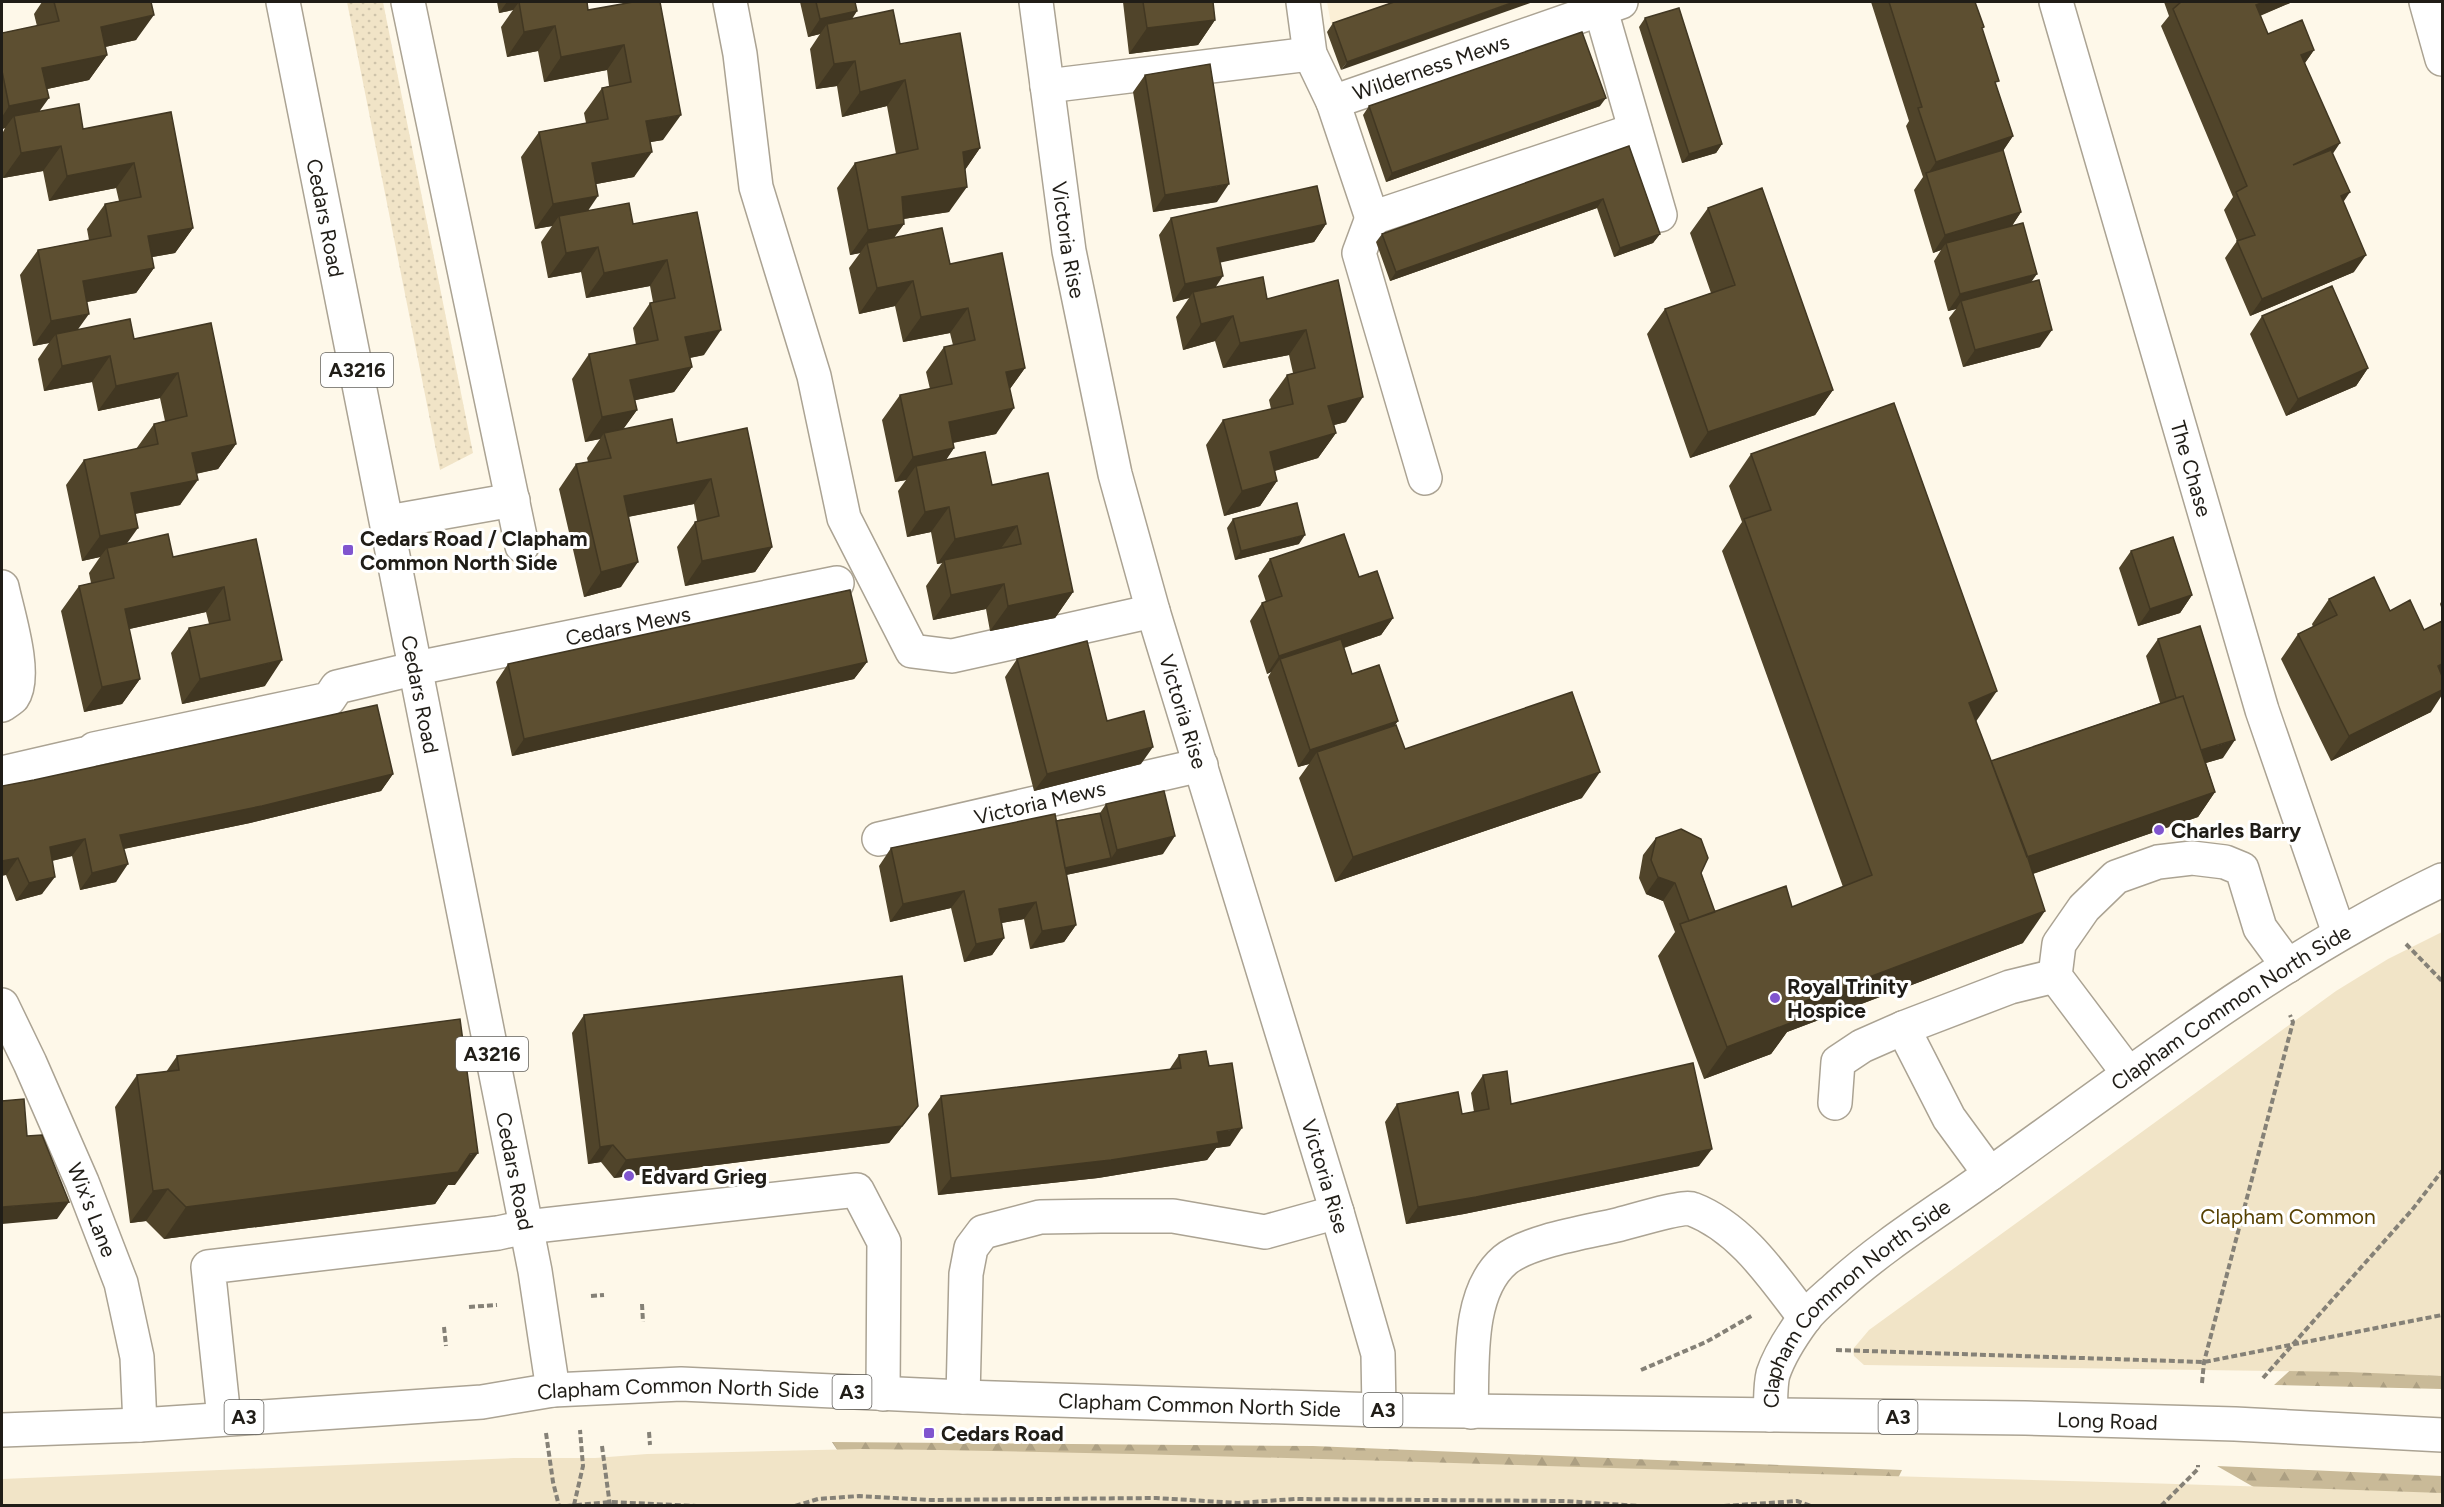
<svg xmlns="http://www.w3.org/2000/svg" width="2444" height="1507" font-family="Figtree,sans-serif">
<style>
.built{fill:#fbefd6}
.grass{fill:url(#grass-dots)}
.forest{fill:url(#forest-firs)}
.park{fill:#f1e4c7}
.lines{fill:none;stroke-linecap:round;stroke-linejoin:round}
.minor-casing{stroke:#aba393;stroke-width:36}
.major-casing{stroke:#aba393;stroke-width:36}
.highway-casing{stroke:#aba393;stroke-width:36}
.path{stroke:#858177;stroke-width:4;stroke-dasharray:6 3;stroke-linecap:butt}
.minor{stroke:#fff;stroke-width:33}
.major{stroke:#fff;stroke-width:33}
.highway{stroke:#fff;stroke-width:33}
.wall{fill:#50442a}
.shaded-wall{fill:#413722}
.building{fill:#5d4f31;stroke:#413722;stroke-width:1.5}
.poi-dot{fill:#8055cf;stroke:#fff;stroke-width:2}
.labels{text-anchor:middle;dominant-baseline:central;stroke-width:6;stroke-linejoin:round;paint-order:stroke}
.shield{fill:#fff;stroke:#63615d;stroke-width:1.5}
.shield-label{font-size:20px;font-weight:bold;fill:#201d17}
.street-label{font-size:21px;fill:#201d17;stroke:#fff}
.poi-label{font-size:21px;font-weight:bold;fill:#201d17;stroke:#fff;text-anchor:start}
.park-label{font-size:21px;fill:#574102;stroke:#fff}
</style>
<defs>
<pattern id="grass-dots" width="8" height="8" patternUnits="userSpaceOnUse" patternTransform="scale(1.5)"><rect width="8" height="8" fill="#f1e4c7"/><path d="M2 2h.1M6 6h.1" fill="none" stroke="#cec3aa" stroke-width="1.8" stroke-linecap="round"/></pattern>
<pattern id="forest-firs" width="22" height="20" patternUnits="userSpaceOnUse" patternTransform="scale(1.5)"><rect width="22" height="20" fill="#c9ba98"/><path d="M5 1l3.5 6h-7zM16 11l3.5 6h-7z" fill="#ac9f82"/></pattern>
</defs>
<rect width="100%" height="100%" fill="#fef8e9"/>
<path class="built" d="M1327 2H1408L1332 29Z"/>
<path class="grass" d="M347 2H383L473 453 440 470Z"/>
<path class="forest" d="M2339 1326 2442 1330V1389L2274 1385Z
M832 1442 1313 1446 1902 1470 1885 1505 1879 1506H874Z
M2217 1466 2442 1476V1505H2285Z"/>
<path class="park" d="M2442 932V1376L2348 1372 1864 1365 1854 1356 1853 1349 1869 1330 2336 991 2388 959Z
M861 1449C1134 1452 1407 1462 1680 1470 1934 1478 2188 1483 2442 1493V1505H2V1479L514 1458H595L647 1454Z"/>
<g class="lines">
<defs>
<g id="minor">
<path d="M408 2 522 546"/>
<path d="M730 2 740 54 756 187 814 376 844 518 912 651 952 656 1153 611"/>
<path id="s1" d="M1036 2 1069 251 1115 474 1153 611 1337 1212 1378 1354 1379 1410"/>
<path d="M1303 2 1310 54 1333 102"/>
<path d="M1621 2 1333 102 1372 218 1635 130"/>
<path id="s2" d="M2056 2 2262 710 2339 933"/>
<path d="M2426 2 2442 59"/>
<path d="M1600 7 1660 215"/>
<path d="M1047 86 1310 54"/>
<path d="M1372 218 1359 253 1425 478"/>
<path d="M388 522 513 500"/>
<path d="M2 587C7 611 28 676 13 697 10 700 5 703 2 705"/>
<path id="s3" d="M94 749 329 699 337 687 417 668 837 583"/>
<path d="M2 773 84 754"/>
<path id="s4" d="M879 839 1201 765"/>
<path id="s5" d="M2 1005 30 1063 82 1182 121 1283 137 1357 140 1425"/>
<path d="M1903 1028 1949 1118 1990 1174"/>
<path d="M2128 1073 2055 976 2059 944 2084 908 2116 877 2158 862 2192 858 2225 862 2242 869 2260 928 2288 966"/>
<path d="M1835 1103 1838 1062 1862 1046 1903 1028 2010 987 2055 976"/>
<path d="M963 1397 966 1274 971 1248 983 1232 1040 1217 1101 1216H1173L1265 1232 1337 1212"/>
<path d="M1471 1412C1473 1366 1466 1293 1505 1260 1528 1241 1587 1232 1617 1225 1630 1222 1684 1205 1692 1209 1742 1228 1774 1278 1805 1318"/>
<path d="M224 1418 208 1267 498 1233 526 1227 857 1190 884 1242 883 1394"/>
</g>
<g id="major">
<path id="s6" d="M283 2 535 1271 553 1390"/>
<path id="s7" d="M1770 1415C1771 1403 1770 1386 1773 1374 1779 1356 1793 1334 1804 1319 1813 1307 1826 1297 1837 1287 1884 1244 1939 1211 1990 1174 2137 1069 2279 958 2442 880"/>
</g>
<g id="highway">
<path id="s8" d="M2 1430 140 1425 381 1409 482 1402 553 1390 681 1384 963 1397 1379 1410 2025 1418 2235 1424 2442 1435"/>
</g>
</defs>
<use href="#minor" class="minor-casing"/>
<use href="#major" class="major-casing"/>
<use href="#highway" class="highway-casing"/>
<path class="path" d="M2406 944 2442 981
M591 1296 604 1295
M642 1304 643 1322
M469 1307 497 1305
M444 1327 446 1346
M1836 1350 2204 1362 2442 1315
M1641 1370 1706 1342 1753 1315
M2263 1378 2412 1210 2442 1171
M2202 1383 2204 1362 2293 1022 2290 1015
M649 1432 650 1445
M546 1433 553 1482 559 1506
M602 1446 610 1506
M574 1505 583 1466 580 1430
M567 1506 610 1502 696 1506
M795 1506 818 1499 859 1496 931 1500 1156 1498 1238 1503 1295 1499 1565 1501 1639 1506
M1724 1506 1797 1501 1811 1506
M2161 1506 2198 1469V1465"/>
<use href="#minor" class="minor"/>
<use href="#major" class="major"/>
<use href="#highway" class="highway"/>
</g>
<path class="wall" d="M42 2H151L136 40 105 47 107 55 89 80 47 89 39 112 83 129 171 112 193 228 175 253 152 257 154 268 136 293 86 302 78 329 134 339 211 323 236 444 218 469 196 474 180 505 135 514 127 543 173 557 256 539 265 686 182 704 171 653 189 628 209 624 206 612 129 629 140 679 122 704 84 712 61 611 79 586 91 583 89 573 100 557 82 561 66 485 84 460 136 449 154 424 165 421 160 398 98 411 92 382 44 391 38 359 49 343 33 346 20 275 38 250 89 240 87 229 105 204 119 201 116 188 49 201 43 171 3 178 2 169V134L5 128 2 129V33L37 26 34 14Z
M497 2H587L588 10 633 2 663 140 650 142 634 177 596 184 588 211 633 224 697 212 704 355 690 358 692 367 674 392 635 400 637 410 623 429 677 443 747 428 772 547 755 572 685 586 677 547 695 522 697 521 694 504 628 517 621 587 584 597 559 489 576 464 588 462 587 458 600 439 585 442 572 379 589 354 636 345 633 328 650 303 653 302 650 286 586 298 581 272 548 278 541 242 552 226 535 229 521 157 539 132 586 123 584 113 602 88 609 86 607 70 544 82 538 51 507 57 501 27 513 10 499 13Z
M800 2H855L857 11 852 19 900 44 980 148 965 170 949 212 903 219 904 224 894 237 950 264 1025 368 1009 390 996 434 953 443 954 448 946 460 992 485 1073 592 1055 618 990 631 986 609 933 620 926 586 942 563 937 564 931 532 907 537 898 491 906 480 895 482 882 420 900 395 930 389 926 372 944 347 953 345 950 333 903 342 895 306 859 314 849 268 860 253 850 255 837 188 855 163 896 154 887 106 842 117 837 86 816 89 810 49 820 34 808 37Z
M1123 2H1213L1215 20 1198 45 1129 54Z
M1394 2 1341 70 1327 32 1333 23Z
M1871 2H1975L1996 85 2013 136 2003 150 2021 212 2012 226 2031 282 2040 347 1963 367 1949 318 1956 309 1948 311 1934 261 1941 250 1933 253 1914 190 1923 177 1906 126 1909 121Z
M2164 2H2291L2290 3 2260 16 2268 34 2314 50 2305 63 2333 154 2343 202 2354 272 2250 316 2225 258 2237 241 2224 210 2233 197 2161 26 2169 16Z
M1645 18 1722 144 1716 153 1682 163 1639 27Z
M1145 75 1217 202 1153 212 1133 92Z
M1369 106H1600L1386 182 1363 115Z
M1629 146 1660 234 1653 243 1614 257 1597 208 1390 281 1376 242 1382 234Z
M1708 208 1833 390 1815 415 1690 458 1647 334 1665 309 1711 293 1690 233Z
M1171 218 1326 224 1314 242 1220 262 1216 287 1267 299 1338 280 1346 422 1334 425 1336 433 1318 458 1275 471 1277 481 1260 506 1224 516 1206 445 1223 420 1271 409 1269 400 1287 375 1293 373 1289 355 1223 368 1215 341 1183 350 1176 317 1189 298 1173 302 1159 235Z
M2262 316 2368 368 2356 386 2286 416 2250 334Z
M1751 454 1976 722 1991 761 2160 703 2146 656 2158 639 2223 758 2206 763 2215 792 2198 817 2033 874 2023 943 1787 1032 1771 1054 1704 1079 1658 956 1675 932 1663 901 1646 894 1639 878 1643 855 1656 838 1701 873 1715 912 1792 907 1843 887 1722 551 1742 522 1729 486Z
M1233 519 1299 544 1235 560 1227 528Z
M2131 551 2192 595 2180 613 2138 626 2119 568Z
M1270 559 1359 577 1393 618 1381 635 1344 648 1352 674 1395 726 1405 749 1582 798 1335 882 1299 778 1309 764 1298 767 1268 677 1271 672 1267 674 1250 621 1262 603 1266 602 1258 576Z
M2329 599 2390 611 2424 630 2431 712 2331 761 2281 659 2298 634 2313 627 2312 624Z
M2442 600V610L2440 604Z
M1017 659 1107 721 1141 764 1034 791 1005 677Z
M867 662 854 679 512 756 496 682 508 664Z
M393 774 381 791 250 823 124 849 116 882 80 890 72 856 52 861 42 894 16 901 6 875 2 786Z
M1106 804 1163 854 1066 875 1076 925 1064 942 1030 949 1024 919 1001 923 1004 938 992 955 964 962 951 908 890 922 879 866 891 848 1100 813Z
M584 1015 905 1123 889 1143 614 1178 601 1162 588 1164 572 1033Z
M1179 1055 1209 1066 1230 1146 1216 1148 1207 1160 1098 1178 938 1195 928 1114 941 1096 1169 1070Z
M177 1056 455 1185H448L435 1204 164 1239 146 1221 130 1223 115 1107 137 1075 166 1072Z
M1483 1075 1511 1104 1699 1166 1464 1214 1406 1224 1385 1122 1397 1104 1462 1114 1474 1112 1471 1093Z"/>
<path class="shaded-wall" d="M507 2H537H519L513 10 499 13Z
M1514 2H1533L1341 70 1347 62Z
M2264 2H2291L2290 3 2244 22 2256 5Z
M857 11 844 29 827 24 820 34 808 37 820 19Z
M154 15 136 40 83 52 101 27Z
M1215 20 1198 45 1129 54 1147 28Z
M555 26 538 51 507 57 524 32Z
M624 45 607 70 544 82 561 57Z
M2314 50 2302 67 2301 55Z
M107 55 89 80 24 94 42 68Z
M855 61 837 86 816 89 834 64Z
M905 80 887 106 842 117 860 92Z
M49 98 31 123 14 116 5 128 2 129V117L9 106Z
M1606 98 1600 106 1386 182 1392 173Z
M681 115 663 140 628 146 646 121Z
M2013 136 2001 154 1927 175 1936 162Z
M2340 143 2328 161 2293 165Z
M1722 144 1716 153 1682 163 1689 154Z
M61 146 43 171 3 178 21 153Z
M980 148 962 174 963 152Z
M652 152 634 177 575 188 592 163Z
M134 163 116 188 49 201 67 176Z
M1229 184 1217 202 1153 212 1165 195Z
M967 187 949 212 884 222 902 197Z
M2350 192 2338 210 2341 196Z
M598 196 581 221 559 216 552 226 535 229 553 204Z
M1603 199 1597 208 1390 281 1396 272Z
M2021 212 2009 230 1946 243 1941 250 1933 253 1945 235Z
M904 224 886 249 867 243 860 253 850 255 868 230Z
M1326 224 1314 242 1205 266 1217 248Z
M193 228 175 253 130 261 148 236Z
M1660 234 1653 243 1614 257 1620 248Z
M598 247 581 272 548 278 566 253Z
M2366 255 2354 272 2250 316 2262 299Z
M667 260 650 286 586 298 604 273Z
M154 268 136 293 65 306 83 281Z
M2037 274 2025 291 1961 301 1956 309 1948 311 1960 294Z
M1223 276 1211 294 1193 292 1189 298 1173 302 1185 284Z
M913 281 895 306 859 314 877 288Z
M968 308 950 333 903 342 921 317Z
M89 314 71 339 56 334 49 343 33 346 51 321Z
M1233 316 1215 341 1183 350 1201 324Z
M721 330 704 355 668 362 685 337Z
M1306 330 1289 355 1223 368 1240 343Z
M2052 330 2040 347 1963 367 1975 350Z
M110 356 92 382 44 391 62 366Z
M692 367 674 392 613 405 630 380Z
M1025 368 1007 393 1006 372Z
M2368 368 2356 386 2286 416 2298 399Z
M178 373 160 398 98 411 116 386Z
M1833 390 1815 415 1690 458 1708 432Z
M1363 397 1346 422 1310 431 1328 406Z
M1014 408 996 434 931 447 949 422Z
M637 410 619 435 604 433 600 439 585 442 602 417Z
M1336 433 1318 458 1253 477 1270 452Z
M236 444 218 469 174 478 192 453Z
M954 448 936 474 916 466 906 480 895 482 913 457Z
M711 479 694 504 606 521 624 496Z
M198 480 180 505 113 518 131 493Z
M1277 481 1260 506 1224 516 1242 491Z
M949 507 931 532 907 537 925 512Z
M1017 526 999 551 944 560 942 563 937 564 955 539Z
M138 528 120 553 107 548 100 557 82 561 100 536Z
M1305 535 1299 544 1235 560 1241 551Z
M772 547 755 572 685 586 702 561Z
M638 562 621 587 584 597 601 572Z
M1004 584 986 609 933 620 951 595Z
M224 587 206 612 107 634 125 609Z
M1073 592 1055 618 990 631 1008 606Z
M2192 595 2180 613 2138 626 2150 609Z
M1393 618 1381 635 1283 668 1280 659 1271 672 1267 674 1279 656Z
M282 660 265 686 182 704 200 679Z
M867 662 854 679 512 756 524 739Z
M2442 664V680L2438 666Z
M140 679 122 704 84 712 102 687Z
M2442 690V695L2431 712 2331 761 2349 736Z
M1997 691 1975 723 1969 703Z
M1398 721 1386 738 1317 752 1309 764 1298 767 1310 750Z
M2235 740 2223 758 2181 770 2193 753Z
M1153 747 1141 764 1034 791 1047 774Z
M1600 772 1582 798 1335 882 1353 857Z
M393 774 381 791 250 823 108 852 120 835Z
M2215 792 2198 817 2003 884 2021 859Z
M1175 836 1163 854 1105 867 1117 850Z
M85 839 72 856 38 864 50 847Z
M18 858 6 875 2 876V861Z
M1111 858 1105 867 1051 878 1058 869Z
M128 864 116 882 80 890 92 873Z
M55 877 42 894 16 901 29 883Z
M1658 877 1675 883 1663 901 1646 894Z
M964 891 951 908 890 922 903 904Z
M1036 902 1024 919 986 926 999 909Z
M2045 911 2023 943 1787 1032 1771 1054 1704 1079 1727 1047 1787 1008Z
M1076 925 1064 942 1030 949 1042 931Z
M1004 938 992 955 964 962 976 944Z
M918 1106 889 1143 614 1178 626 1160Z
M1242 1128 1230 1146 1216 1148 1207 1160 1098 1178 938 1195 951 1178Z
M613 1145 601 1162 588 1164 600 1147Z
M1712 1149 1699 1166 1464 1214 1406 1224 1418 1207Z
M478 1153 455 1185H448L435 1204 164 1239 186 1207Z
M168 1189 146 1221 130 1223 153 1191Z
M69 1202 57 1219 2 1224V1207Z"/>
<path class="building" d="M54 2H151L154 15 101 27 107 55 42 68 49 98 9 106 2 71V33L59 21Z
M519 2H587L588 10 633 2H660L681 115 646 121 652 152 592 163 598 196 553 204 539 132 608 119 602 88 631 82 624 45 561 57 555 26 524 32Z
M816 2H855L857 11 820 19Z
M1143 2H1213L1215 20 1147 28Z
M1394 2H1514L1347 62 1333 23Z
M1889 2H1975L1984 27 1982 28 1999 81 1995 82 2013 136 1936 162 1918 108 1922 107Z
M2181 2H2264L2256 5 2268 34 2302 20 2314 50 2301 55 2340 143 2293 165 2331 150 2350 192 2341 196 2366 255 2262 299 2237 241 2255 235 2236 192 2247 186 2173 9Z
M1679 8 1722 144 1689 154 1645 18Z
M893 10 900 44 960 33 980 148 963 152 967 187 902 197 904 224 868 230 855 163 918 149 905 80 860 92 855 61 834 64 827 24Z
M1582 32 1606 98 1392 173 1369 106Z
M1210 64 1229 184 1165 195 1145 75Z
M79 104 83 129 171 112 193 228 148 236 154 268 83 281 89 314 51 321 38 250 111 236 105 204 141 197 134 163 67 176 61 146 21 153 14 116Z
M1629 146 1660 234 1620 248 1603 199 1396 272 1382 234Z
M2003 150 2021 212 1945 235 1926 173Z
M1317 186 1326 224 1217 248 1223 276 1185 284 1171 218Z
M1762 188 1833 390 1708 432 1665 309 1735 285 1708 208Z
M629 203 633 224 697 212 721 330 685 337 692 367 630 380 637 410 602 417 589 354 658 340 650 303 675 298 667 260 604 273 598 247 566 253 559 216Z
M2023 223 2037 274 1960 294 1946 243Z
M942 228 950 264 1002 253 1025 368 1006 372 1014 408 949 422 954 448 913 457 900 395 952 384 944 347 975 340 968 308 921 317 913 281 877 288 867 243Z
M1263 277 1267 299 1338 280 1363 397 1328 406 1336 433 1270 452 1277 481 1242 491 1223 420 1293 404 1287 375 1315 368 1306 330 1240 343 1233 316 1201 324 1193 292Z
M2039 280 2052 330 1975 350 1961 301Z
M2332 286 2368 368 2298 399 2262 316Z
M130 319 134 339 211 323 236 444 192 453 198 480 131 493 138 528 100 536 84 460 158 444 154 424 187 416 178 373 116 386 110 356 62 366 56 334Z
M1894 403 1997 691 1969 703 2026 852 2045 911 1787 1008 1793 1022 1727 1047 1680 924 1786 886 1792 907 1872 875 1744 519 1771 510 1751 454Z
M672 419 677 443 747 428 772 547 702 561 695 522 719 516 711 479 624 496 638 562 601 572 576 464 611 458 604 433Z
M985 452 992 485 1048 473 1073 592 1008 606 1004 584 951 595 944 560 1021 544 1017 526 955 539 949 507 925 512 916 466Z
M1297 503 1305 535 1241 551 1233 519Z
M168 534 173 557 256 539 282 660 200 679 189 628 230 620 224 587 125 609 140 679 102 687 79 586 114 578 107 548Z
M1344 534 1359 577 1377 571 1393 618 1279 656 1262 603 1282 596 1270 559Z
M2173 537 2192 595 2150 609 2131 551Z
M2374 577 2390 611 2410 600 2424 630 2442 621V664L2438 666 2442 676V690L2349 736 2298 634 2337 615 2329 599Z
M850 590 867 662 524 739 508 664Z
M2200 626 2235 740 2201 750 2183 696 2176 698 2158 639Z
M1341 639 1352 674 1379 665 1398 721 1310 750 1280 659Z
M1087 641 1107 721 1144 711 1153 747 1047 774 1017 659Z
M1572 692 1600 772 1353 857 1317 752 1396 725 1405 749Z
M2183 696 2215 792 2027 857 1991 761Z
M377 705 393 774 262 806 120 835 128 864 92 873 85 839 50 847 55 877 29 883 18 858 2 861V786L34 780Z
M1164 791 1175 836 1117 850 1106 804Z
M1100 813 1111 858 1065 868 1056 821Z
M1055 814 1076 925 1042 931 1036 902 999 909 1004 938 976 944 964 891 903 904 891 848Z
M1681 829 1701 839 1708 858 1701 873 1715 912 1689 921 1675 883 1658 877 1651 860 1656 838Z
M902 976 918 1106 902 1126 626 1160 613 1145 600 1147 584 1015Z
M460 1019 478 1153 470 1154 458 1172 186 1207 168 1189 153 1191 137 1075 179 1070 177 1056Z
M1206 1051 1209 1066 1232 1063 1242 1128 1217 1132 1219 1143 1111 1160 951 1178 941 1096 1181 1068 1179 1055Z
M1693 1063 1712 1149 1476 1197 1418 1207 1397 1104 1458 1092 1462 1114 1489 1109 1483 1075 1507 1071 1511 1104Z
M24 1099 27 1136 42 1135 69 1202 2 1207V1101Z"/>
<g class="poi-dot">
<rect x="342" y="544" width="12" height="12" rx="3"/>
<circle cx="2159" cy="830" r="6"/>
<circle cx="1775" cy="998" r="6"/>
<circle cx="629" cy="1176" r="6"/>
<rect x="923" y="1427" width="12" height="12" rx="3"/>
</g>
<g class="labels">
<g class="shield">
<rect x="321" y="353" width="72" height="34" rx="4.5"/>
<rect x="456" y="1037" width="72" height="34" rx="4.5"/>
<rect x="832.5" y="1375" width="39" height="34" rx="4.5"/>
<rect x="1363.5" y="1393" width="39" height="34" rx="4.5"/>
<rect x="224.5" y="1400" width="39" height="34" rx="4.5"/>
<rect x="1878.5" y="1400" width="39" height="34" rx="4.5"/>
</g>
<g class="shield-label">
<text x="357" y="370">A3216</text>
<text x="492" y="1054">A3216</text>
<text x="852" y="1392">A3</text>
<text x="1383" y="1410">A3</text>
<text x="244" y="1417">A3</text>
<text x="1898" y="1417">A3</text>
</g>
<g class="street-label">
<text transform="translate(1431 67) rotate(-19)">Wilderness Mews</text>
<text stroke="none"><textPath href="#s6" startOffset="220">Cedars Road</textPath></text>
<text stroke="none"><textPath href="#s1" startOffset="240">Victoria Rise</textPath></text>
<text stroke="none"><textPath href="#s2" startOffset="486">The Chase</textPath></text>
<text stroke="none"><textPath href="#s3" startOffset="552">Cedars Mews</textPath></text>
<text stroke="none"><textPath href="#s6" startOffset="706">Cedars Road</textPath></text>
<text stroke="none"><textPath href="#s1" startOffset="726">Victoria Rise</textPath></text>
<text stroke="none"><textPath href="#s4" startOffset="165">Victoria Mews</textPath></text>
<text stroke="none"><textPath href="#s7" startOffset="634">Clapham Common North Side</textPath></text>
<text stroke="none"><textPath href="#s6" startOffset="1192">Cedars Road</textPath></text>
<text stroke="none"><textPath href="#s1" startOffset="1212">Victoria Rise</textPath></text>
<text stroke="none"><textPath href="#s5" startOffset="224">Wix's Lane</textPath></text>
<text stroke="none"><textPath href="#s7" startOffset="148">Clapham Common North Side</textPath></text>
<text stroke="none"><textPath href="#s8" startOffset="678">Clapham Common North Side</textPath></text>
<text stroke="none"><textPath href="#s8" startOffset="1200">Clapham Common North Side</textPath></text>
<text stroke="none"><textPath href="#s8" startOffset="2108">Long Road</textPath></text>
</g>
<g class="poi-label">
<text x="360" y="538">Cedars Road / Clapham<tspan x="360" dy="24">Common North Side</tspan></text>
<text x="2171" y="830">Charles Barry</text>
<text x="1787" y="986">Royal Trinity<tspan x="1787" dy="24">Hospice</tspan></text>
<text x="641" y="1176">Edvard Grieg</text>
<text x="941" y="1433">Cedars Road</text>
</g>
<g class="park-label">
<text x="2288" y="1216">Clapham Common</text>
</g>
</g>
<rect width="2444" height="1507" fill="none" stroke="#201d17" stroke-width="6"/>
</svg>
